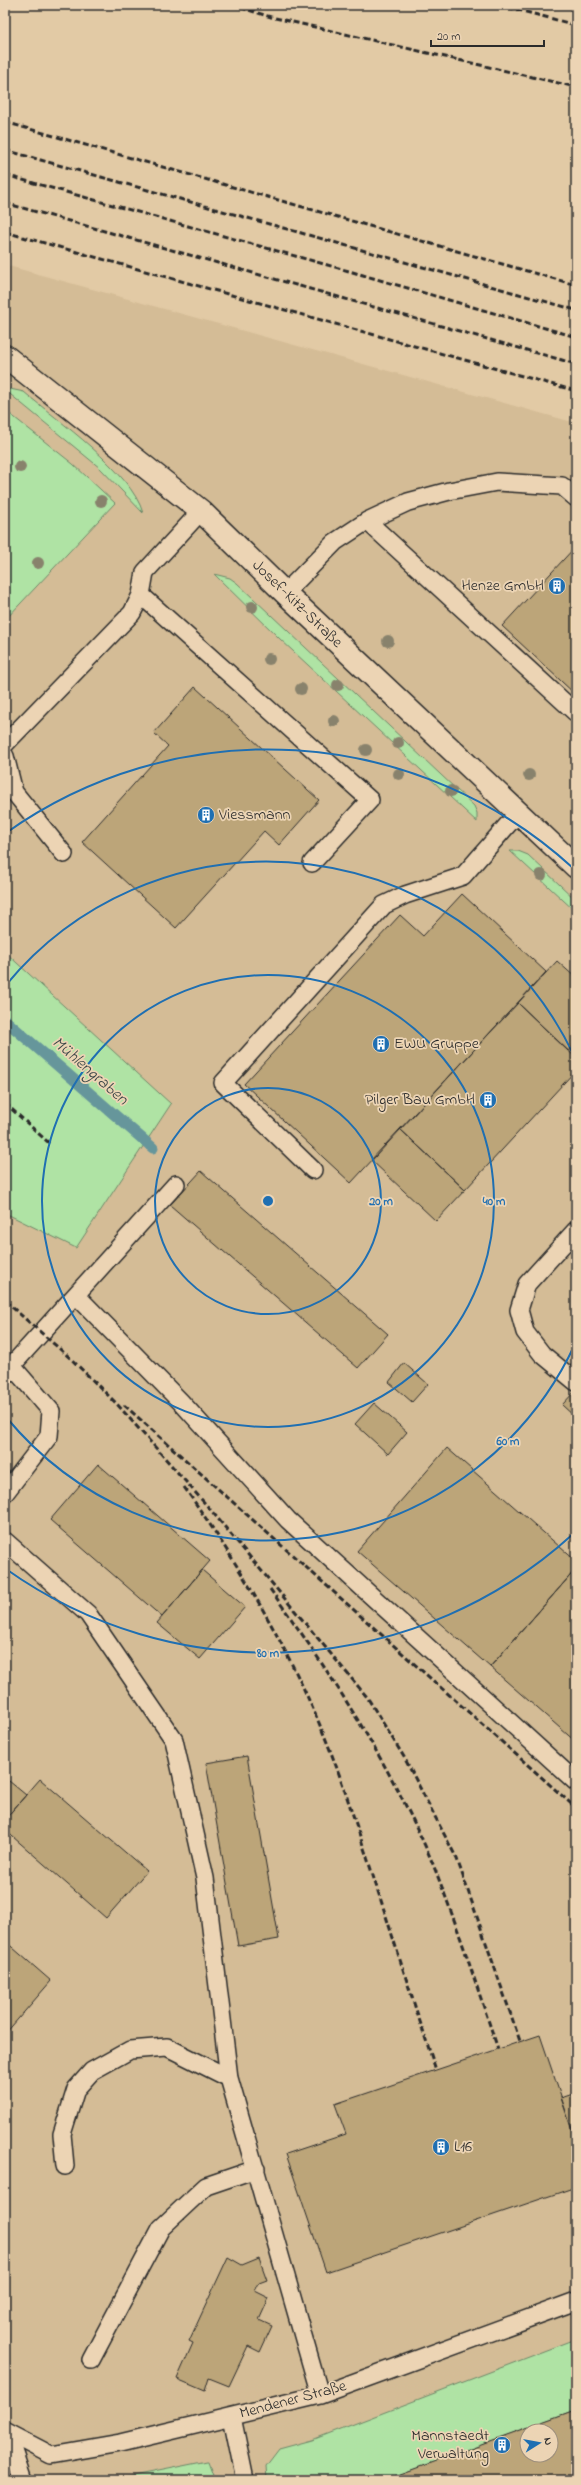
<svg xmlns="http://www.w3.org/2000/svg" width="581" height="2485" font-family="'Indie Flower',sans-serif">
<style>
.built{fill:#d4bc96;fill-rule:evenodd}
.green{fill:#afe3a4;stroke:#6d8768}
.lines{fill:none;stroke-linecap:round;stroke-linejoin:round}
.stream{stroke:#66969b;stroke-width:11}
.building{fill:#bca579;stroke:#2b2b2b;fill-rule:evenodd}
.service-casing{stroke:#2b2b2b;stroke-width:20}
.minor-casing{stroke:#2b2b2b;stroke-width:25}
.service{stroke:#ecd4b4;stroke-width:17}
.minor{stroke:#ecd4b4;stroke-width:22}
.rail{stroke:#2b2b2b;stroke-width:3;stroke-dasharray:6 3;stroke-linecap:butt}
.tree{fill:#88826c}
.ring{fill:none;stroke:#1f6fb2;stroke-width:2}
.labels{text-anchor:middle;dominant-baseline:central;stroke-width:3.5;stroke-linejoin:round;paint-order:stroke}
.poi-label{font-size:16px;fill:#2b2b2b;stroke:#ecd4b4;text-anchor:end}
.street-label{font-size:16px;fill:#2b2b2b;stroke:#ecd4b4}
.water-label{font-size:17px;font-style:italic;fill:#3a4647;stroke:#ecd4b4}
.centre{fill:#1f6fb2;stroke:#ecd4b4;stroke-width:2}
.ring-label{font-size:12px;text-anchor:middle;font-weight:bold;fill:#1f6fb2;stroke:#ecd4b4;stroke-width:3.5;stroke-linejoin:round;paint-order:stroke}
</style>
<rect width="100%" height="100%" fill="#e2caa5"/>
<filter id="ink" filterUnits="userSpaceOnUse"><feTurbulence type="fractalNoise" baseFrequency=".025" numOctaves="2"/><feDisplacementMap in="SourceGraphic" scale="8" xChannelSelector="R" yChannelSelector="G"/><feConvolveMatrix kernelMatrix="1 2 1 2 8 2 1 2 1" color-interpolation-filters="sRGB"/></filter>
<g filter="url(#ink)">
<path class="built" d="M5 265 576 423V2480H5ZM527 2431H551V2455H527Z"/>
<path class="green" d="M10 389 24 392C58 421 131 471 143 513L100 468 5 390Z
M5 410 73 464 115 503 5 620Z
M214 574 230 578 237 583 474 806 477 813V822L280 639Z
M510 851H518L528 855 576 900V912Z
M5 952 171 1104 76 1248 5 1213Z
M576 2339V2410L385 2480H267L266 2466 279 2449 312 2440Z
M208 2461 215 2480H113L207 2461Z"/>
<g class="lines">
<path class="stream" d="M5 1020 153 1148"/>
</g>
<path class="building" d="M576 546V695L502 626Z
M195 687 319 800 279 845 264 831 176 928 82 842 168 746 154 733Z
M462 894 546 972 351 1183 244 1084 400 915 423 936Z
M557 961 576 978V1042L568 1051 518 1003Z
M518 1003 576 1058V1070L465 1190 400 1129Z
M400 1129 465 1190 436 1221 371 1160Z
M201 1171 388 1334 358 1368 170 1205Z
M576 1335V1345L571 1341Z
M404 1363 428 1384 412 1402 389 1382Z
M576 1390V1418L562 1405Z
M374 1403 407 1432 388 1454 355 1424Z
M447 1448 576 1561V1569L490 1667 357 1551Z
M98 1464 210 1561 162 1617 50 1520Z
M576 1569V1742L490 1667Z
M202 1570 245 1607 200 1659 157 1623Z
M247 1756 279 1939 238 1946 206 1763Z
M40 1779 147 1871 106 1918 5 1830V1819Z
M9 1781 26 1795 5 1819V1786Z
M5 1941 51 1981 5 2034Z
M540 2035 576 2141V2187L326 2272 286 2154 346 2134 335 2104Z
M576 2093V2136H574L561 2098Z
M228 2257 242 2265 259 2258 267 2280 259 2283 255 2291 269 2298 259 2320 272 2326 260 2352 248 2346 229 2386 209 2378 205 2391 177 2379 193 2343 189 2341Z
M576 2410V2480H384L504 2436ZM527 2431H551V2455H527Z"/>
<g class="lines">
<defs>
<path id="service" d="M367 521 576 713
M285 593 335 542 367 521 408 502 449 491 497 482 562 486 576 498
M141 595 370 800 312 863
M5 744 132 613 141 595 145 572 201 511
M5 756 14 792 64 854
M313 1170 223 1083 384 905 405 895 463 876 518 813
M576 1230 527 1284 519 1310 525 1332 542 1354 576 1382
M77 1296 181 1402 288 1520 576 1782
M5 1373 176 1184
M5 1493 49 1436 51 1411 12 1366
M5 1541 88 1614 174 1740 205 1878 229 2078 320 2395
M65 2166 62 2134 76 2089 92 2071 130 2050 167 2047 229 2078
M91 2360 161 2228 206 2186 256 2169
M232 2417 245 2480
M5 2431 51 2455 120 2443 320 2395 576 2301
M7 2433 23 2480"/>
<path id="minor" d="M5 356 201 511 285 593 576 867"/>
</defs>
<use href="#service" class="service-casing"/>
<use href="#minor" class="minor-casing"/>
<use href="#service" class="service"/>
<use href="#minor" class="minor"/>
<path class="rail" d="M232 5 271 17 576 87
M499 5 576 25
M5 122 576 285
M5 150 576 310
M5 175 349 271 576 337
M5 203 576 364
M5 232 576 391
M5 1103 49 1143
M5 1301 70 1358
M66 1354 117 1404 209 1508 367 1697 404 1757 457 1859 520 2041
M124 1405 576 1808
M184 1487C247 1575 302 1671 339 1774 373 1872 403 1972 436 2070
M270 1589C330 1672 389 1763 430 1857 456 1920 476 1985 498 2049"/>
</g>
<g class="tree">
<circle cx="20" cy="467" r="6"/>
<circle cx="101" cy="501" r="6"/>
<circle cx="38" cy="563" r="6"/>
<circle cx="252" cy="607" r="6"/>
<circle cx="388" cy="641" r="6"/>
<circle cx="269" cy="659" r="6"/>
<circle cx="338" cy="685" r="6"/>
<circle cx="301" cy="689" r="6"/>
<circle cx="334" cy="721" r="6"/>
<circle cx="398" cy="743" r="6"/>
<circle cx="366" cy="750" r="6"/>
<circle cx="399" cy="774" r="6"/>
<circle cx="529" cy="775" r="6"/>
<circle cx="451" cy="791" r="6"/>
<circle cx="541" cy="875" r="6"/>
</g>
</g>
<g class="ring">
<circle cx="268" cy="1201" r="113"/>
<circle cx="268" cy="1201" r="226"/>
<path d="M575 1344A339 339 0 0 1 6 1417M6 985A339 339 0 0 1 575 1058"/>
<path d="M573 1534A452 452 0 0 1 6 1569M6 833A452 452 0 0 1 573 868"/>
</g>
<defs>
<symbol id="building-disc" viewBox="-11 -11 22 22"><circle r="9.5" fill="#1f6fb2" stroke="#ecd4b4"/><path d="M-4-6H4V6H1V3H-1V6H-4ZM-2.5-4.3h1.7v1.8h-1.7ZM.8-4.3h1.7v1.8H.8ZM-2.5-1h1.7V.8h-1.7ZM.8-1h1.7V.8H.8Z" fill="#fff"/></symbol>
</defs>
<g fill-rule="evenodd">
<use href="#building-disc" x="547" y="576" width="20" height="20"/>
<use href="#building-disc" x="196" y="805" width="20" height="20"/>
<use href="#building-disc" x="371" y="1034" width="20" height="20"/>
<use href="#building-disc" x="478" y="1090" width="20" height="20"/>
<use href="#building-disc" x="431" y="2137" width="20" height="20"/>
<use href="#building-disc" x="492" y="2435" width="20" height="20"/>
</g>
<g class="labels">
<g class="poi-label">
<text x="544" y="586">Henze GmbH</text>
<text x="219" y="815" text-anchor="start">Viessmann</text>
<text x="394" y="1044" text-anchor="start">EWU Gruppe</text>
<text x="475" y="1100">Pilger Bau GmbH</text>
<text x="454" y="2147" text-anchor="start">L16</text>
<text x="489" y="2436">Mannstaedt<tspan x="489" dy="18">Verwaltung</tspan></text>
</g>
<g class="street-label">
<text transform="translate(297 604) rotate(44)">Josef-Kitz-Straße</text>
<text transform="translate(293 2400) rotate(-15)">Mendener Straße</text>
</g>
<g class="water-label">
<text transform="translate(90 1071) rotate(41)">Mühlengraben</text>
</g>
</g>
<circle cx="268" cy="1201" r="6" class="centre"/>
<g class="ring-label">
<text x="381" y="1205">20 m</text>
<text x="494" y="1205">40 m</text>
<text x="508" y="1445">60 m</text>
<text x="268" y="1657">80 m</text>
</g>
<rect width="581" height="2485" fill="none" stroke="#ecd4b4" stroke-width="20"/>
<rect x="10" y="10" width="561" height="2465" fill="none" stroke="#2b2b2b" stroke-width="1.5" filter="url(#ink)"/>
<g transform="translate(539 2443) rotate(79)"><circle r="19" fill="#ecd4b4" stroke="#9f907d"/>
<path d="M0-3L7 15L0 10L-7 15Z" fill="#1f6fb2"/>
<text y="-6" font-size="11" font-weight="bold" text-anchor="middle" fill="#2b2b2b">N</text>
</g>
<path d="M431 40v6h113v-6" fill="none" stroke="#2b2b2b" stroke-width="2"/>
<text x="437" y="40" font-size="12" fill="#2b2b2b" stroke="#ecd4b4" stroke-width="3" paint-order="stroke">20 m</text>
</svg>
